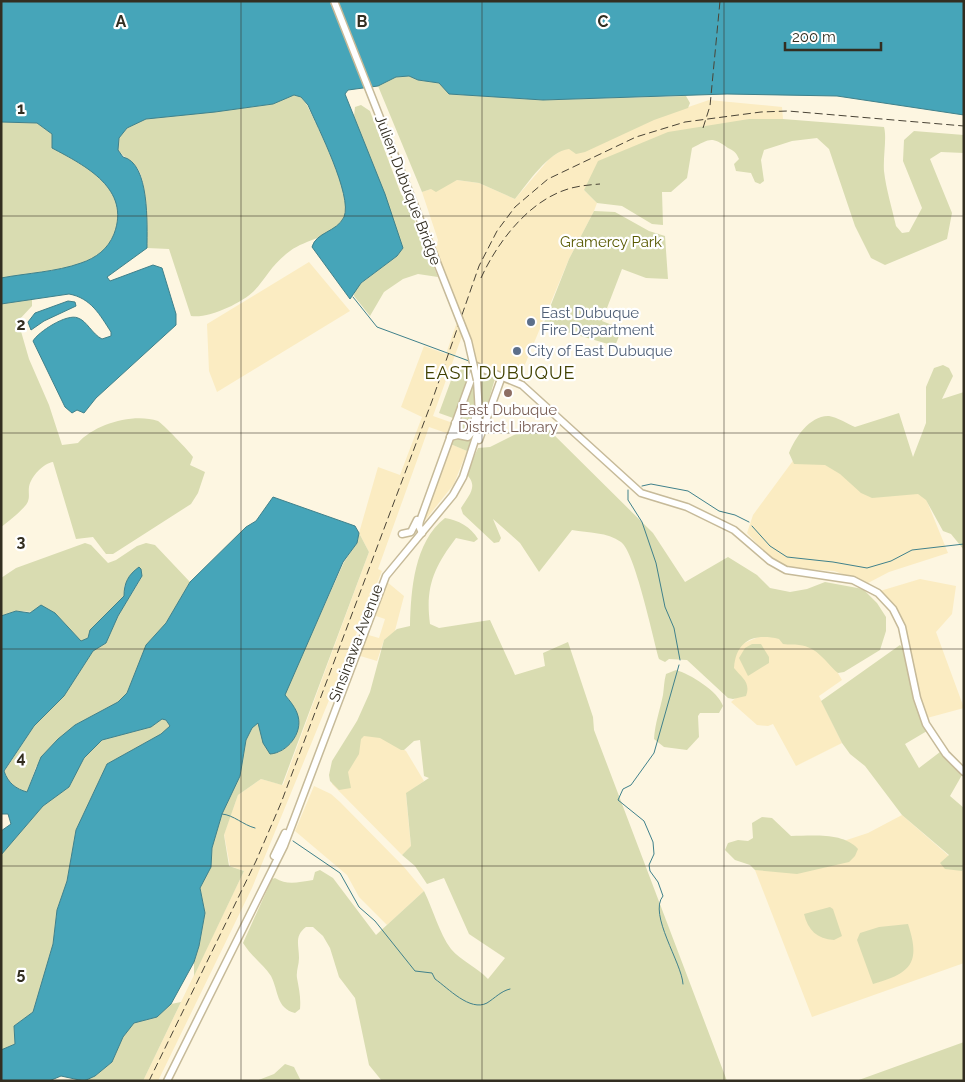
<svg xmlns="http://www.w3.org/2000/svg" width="965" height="1082" font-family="Raleway,sans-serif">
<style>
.built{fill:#fbecc2}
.green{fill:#d9dcb1}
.water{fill:#46a5b9;stroke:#40818b}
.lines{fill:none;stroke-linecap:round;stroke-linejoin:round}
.stream{stroke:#40818b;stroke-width:1}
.primary-casing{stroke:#c6ba99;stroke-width:9}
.trunk-casing{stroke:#c6ba99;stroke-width:9}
.primary{stroke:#fff;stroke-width:6}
.trunk{stroke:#fff;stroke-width:6}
.rail{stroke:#4a4436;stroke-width:1;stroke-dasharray:8 4;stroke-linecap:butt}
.trunk-bridge-casing{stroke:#c6ba99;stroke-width:9;stroke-linecap:butt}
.trunk-bridge{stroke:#fff;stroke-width:6}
.grid{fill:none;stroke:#332e21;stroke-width:1;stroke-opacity:0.55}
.service-dot{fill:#5c6f8a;stroke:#fff;stroke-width:2}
.education-dot{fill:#8d6e63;stroke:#fff;stroke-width:2}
.labels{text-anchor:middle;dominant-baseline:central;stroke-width:4.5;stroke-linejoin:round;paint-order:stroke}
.street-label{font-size:15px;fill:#332e21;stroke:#fff}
.park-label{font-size:15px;fill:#585900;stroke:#fff}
.service-label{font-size:15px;fill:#4e5e75;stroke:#fff;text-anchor:start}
.education-label{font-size:15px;fill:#785e54;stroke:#fff}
.quarter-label{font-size:18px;letter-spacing:1px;fill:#404000;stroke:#fff}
.grid-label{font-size:16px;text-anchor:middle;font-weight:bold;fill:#332e21;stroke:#fff;stroke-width:4.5;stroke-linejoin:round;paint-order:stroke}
</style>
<rect width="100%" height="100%" fill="#fdf6e1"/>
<path class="built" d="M709 100 782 107 783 119H749L584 190 597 203 594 211 569 259 516 386 494 381 496 375 477 367 471 342 435 251 438 240 422 192 457 180 479 183 515 199 550 158 562 150Z
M309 262 350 311 217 392 209 371 207 324Z
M457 322 462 336 433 416 453 423 449 434 429 427 378 569 382 571 252 888 158 1081H143L244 871 230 866 224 834 238 795 261 779 283 785 369 552 359 533 378 467 400 475 422 417 401 407 424 346 446 354Z
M446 442 467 451 454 484 423 523 426 510 421 506Z
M806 443 922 489 948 553 889 572 868 583 834 571 788 568 769 557 747 533 753 515Z
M920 579 956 586 952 614 936 632 964 708 927 718 920 696 905 626 893 604 880 591Z
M386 581 404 596 392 642 384 640 377 661 357 655 365 634 379 638 385 619 373 615Z
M778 628 818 639 842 680 819 696 842 743 796 766 773 724 768 726 757 725 731 702 745 690 727 669 734 648Z
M357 721 406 751 424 781 406 794 411 847 402 855 332 784 333 772Z
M314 786 331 794 340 802 404 867 424 891 387 925 359 897 347 875 295 831Z
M902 815 949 856 962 871 964 869V963L812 1017 755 870 868 833Z"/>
<path class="green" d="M409 76 418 80 440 83 449 94 543 100 686 96 690 103 688 108 654 120 585 152 576 154 569 149C549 151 527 184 515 199L479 183 457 180 436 192 431 189 422 192 378 86 396 77Z
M294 95 301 97 307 105C317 126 353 196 344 217 334 237 306 239 290 251 271 265 268 276 254 291 242 303 208 319 191 316L169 249 147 248C147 228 148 186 138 169 134 162 123 157 118 150L119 138 127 128 146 119 273 104Z
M361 105 370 111 401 194 408 204 438 277 418 274 403 279 384 292 370 316 354 296 355 288 397 256 403 248 354 116 355 107Z
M749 119H783L884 127C887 138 883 156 884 171 886 189 892 208 896 226L902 233 909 232 922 208 903 161 904 140 914 131 964 135V153L941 152 930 159 952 213 947 239 885 265 871 258 855 226 829 149 817 138 792 141 764 150 761 160 764 181 760 184 755 182 751 173 736 171 734 164 739 159C736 152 734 151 728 148 711 136 710 139 692 148L687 178 671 192H662L663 225 652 224 622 206 597 203 584 190 598 161 668 132Z
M1 122 37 123 52 134 53 148C86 166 131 189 114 234 108 249 96 258 81 263 56 272 27 273 1 278Z
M594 211 615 212 649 231 665 236 668 279 646 278 622 269 602 321 622 329 615 346 543 325 569 259Z
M32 299V306L18 321 29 359 49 405 62 445 78 443C95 424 133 413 158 421 162 423 190 452 193 457L190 465 205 472 198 493 191 504 113 554H106L93 537 76 539 53 462C44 463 31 476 29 487 28 494 31 499 25 506 19 513 8 522 1 527V304Z
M457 364 471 369 453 418 439 413Z
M943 365 949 368 953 376 942 399 964 392V550L951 534 943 531 926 500 918 494 872 498 861 493 840 474 825 465 794 464 789 453C795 438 810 415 829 416 837 417 848 424 855 427L899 413 913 457 926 423V387L934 368Z
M476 367 496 375 480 431 467 451 448 443Z
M534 425H544L653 533 685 582 728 557 757 575 770 588 790 592 807 589 825 582 863 589 877 603 886 617V631L880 650 844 672 838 673C825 662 818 647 799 645 794 644 789 645 783 644L779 639C753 633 736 641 734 668 742 678 751 682 746 696L733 699 728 698 687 660 669 659 665 662 659 659C653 638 635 552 621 542 607 532 589 533 572 530L539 572 520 543 493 519 501 538 499 542 494 543 463 514 461 508C469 495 479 486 466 474L478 448 490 447Z
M445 518C458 520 471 527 478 539L474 542 456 538C434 567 425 587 430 624L439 628 490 620 515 675 545 666 543 653 568 642 593 717 594 730 727 1081H382L369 1065 355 998 339 977 330 948 323 936 313 927H306C294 936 299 945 299 958 299 965 296 971 297 978 299 989 301 997 300 1009L295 1013C276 1008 279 992 271 976 263 964 251 956 243 943L272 879 275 878C288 886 298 882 313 880L315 872 320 870 333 878 376 935 424 891C433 909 439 933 451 949 461 961 477 967 488 979L505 958 469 934 444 878 427 884 415 866 402 855 411 846 406 793 429 778 424 776 420 740 414 741 404 750H401L380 738 364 736 361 739 359 754 348 772 351 788 339 790 330 781 329 775 332 761 357 721 370 692 384 640 397 629 410 626C411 590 414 542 445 518Z
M359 533 369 552 282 785 261 779 238 795 224 835 229 866 244 871 194 976V962L199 946 205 913 200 888 211 867 212 848 222 814 240 776 246 740 252 728 258 723 278 753C303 737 304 717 284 695L344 562 357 543Z
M85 543 91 545 108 563 116 560 137 546 146 543 155 545 190 582 166 623 146 645 127 693 118 702 75 725 36 767 27 792C16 789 9 783 4 772L34 726 64 696 93 651 106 643 118 616 142 577 124 586V596L88 638 81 641 55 613 16 611 1 616V578L16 568Z
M752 644H761L769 657V663L748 676 739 658 745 648Z
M900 645 904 650 913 696 927 731 905 744 919 768 940 752 962 775 950 796 964 808V869L962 871 945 869 940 863 949 855 902 815 865 766 850 754 842 743 821 701Z
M676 670C690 674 718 691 723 706L719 713H700L698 716 699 737 687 750 664 747 654 739C655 723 660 710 663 695 664 688 664 681 666 674Z
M162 719 166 720 170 727 161 734 107 764 76 830 67 881 57 910 53 944 33 1012 14 1026 15 1044 1 1050V855L43 806 69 787 84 758 102 740 151 727Z
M762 817 772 818 791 836C812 836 843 832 858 849L855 856 849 862 797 874 755 870 750 865 735 860 725 850 728 843 738 840 748 841 753 838 752 823Z
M830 907 833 909 842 936 834 940C817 939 808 930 804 914Z
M908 924C921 963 911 973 873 984L857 940 860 933 879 927Z
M181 1002 143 1081H84L95 1076 112 1062 123 1037 134 1023 157 1017 171 1004Z
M964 1042V1081H856Z
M285 1064 294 1067 301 1081H256L274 1074Z"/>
<path class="water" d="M1 1H964V115L837 96 727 94 543 100 449 94 439 83 418 80 409 76 396 77 378 86 348 90 345 94 385 194 403 248 397 256 361 283 350 299 312 247C316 232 337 232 344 217 353 196 317 126 308 105L301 97 294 95 273 104 215 112 146 119 127 128 119 138 118 150 123 157C150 163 147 225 147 248L107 277 110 281 153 265 162 268 176 314V325L96 398 84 413 77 410 72 413 65 407 33 341C38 332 67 313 78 318 87 321 92 334 102 339L111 336V332C100 315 91 298 69 294L1 304V278C27 273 56 272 81 263 96 258 108 249 114 234 131 189 86 166 52 148V134L37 123 1 122Z
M68 301 75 302 76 306 44 321 31 330 28 322 35 313Z
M273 497 355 526 359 533 357 543 343 562 285 695C290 701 296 708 298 716 303 733 287 753 270 754L263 743 258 723 252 728 246 740 240 776 222 814 212 848 211 867 200 888 205 913 199 946 194 962 171 1004 157 1017 134 1023 123 1037 112 1062 95 1076 84 1081 61 1076 49 1081H1V1050L15 1044 14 1026 33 1012 53 944 57 910 67 881 76 830 107 764 161 734 170 726 166 720 162 719 151 727 102 740 84 758 69 787 43 806 1 855V831L11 824 8 814H1V616L16 611 30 613 41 605 55 613 81 641 88 638 90 630 124 596C124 583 128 575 139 567L141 569 142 576 118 616 106 643 93 651 64 696 34 726 4 771C8 783 16 789 27 792L41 757 58 739 75 725 118 702 127 693 146 645 166 623 190 582 246 527 256 521Z"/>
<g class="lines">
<path class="stream" d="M353 297 377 327 469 361
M642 486 651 484 688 491 719 511 735 515 749 522
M628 490V500L642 522 656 563 665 607 674 628 680 660
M752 526 770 546 787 557 833 562 867 568 891 561 912 550 964 544
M679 665 654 753 631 785 623 789 618 800 644 821 653 842 654 854 649 865 650 871 658 882 663 896C648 914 682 963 683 984
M222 814C234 815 243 825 255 828
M293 841 340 873 359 907 375 921 415 971 432 973 435 979C448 988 470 1012 487 1003 495 998 501 991 510 989"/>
<defs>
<path id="primary" d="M422 533 419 526 420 521 476 366 522 385 641 493 687 507 734 530 770 561 786 570 853 580 878 593 893 609 902 627 917 698 926 724 946 754 964 772
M402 534 411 532 417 520"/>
<path id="trunk" d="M455 423 458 435 468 437 472 432 476 413
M450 437 458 435
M479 440 502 376
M274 856 285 833
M167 1081 284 846 386 576 453 495 463 477 477 434 479 414 477 380"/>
</defs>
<use href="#primary" class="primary-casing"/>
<use href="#trunk" class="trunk-casing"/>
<use href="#primary" class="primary"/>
<use href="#trunk" class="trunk"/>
<path class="rail" d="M703 128 710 106 720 1
M481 278C497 243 527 203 565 190 576 186 588 185 600 184
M149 1081 256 861 281 803 432 401 479 266 497 231 515 207 548 179 636 137 685 122 761 112 788 111 964 126"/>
<defs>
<path id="trunk-bridge" d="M334 1 468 341 477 380"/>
</defs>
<use href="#trunk-bridge" class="trunk-bridge-casing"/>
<use href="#trunk-bridge" class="trunk-bridge"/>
</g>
<path class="grid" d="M241 1V1081M482 1V1081M724 1V1081M1 216H964M1 433H964M1 649H964M1 866H964"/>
<g class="service-dot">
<circle cx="531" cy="322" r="5"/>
<circle cx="517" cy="351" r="5"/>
</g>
<circle class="education-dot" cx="508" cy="393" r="5"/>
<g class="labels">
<g class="street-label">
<text transform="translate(408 190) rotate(69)">Julien Dubuque Bridge</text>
<text transform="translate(356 643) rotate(-69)">Sinsinawa Avenue</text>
</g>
<g class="park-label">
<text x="611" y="242">Gramercy Park</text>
</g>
<g class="service-label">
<text x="541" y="313">East Dubuque<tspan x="541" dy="17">Fire Department</tspan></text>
<text x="527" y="351">City of East Dubuque</text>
</g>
<g class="education-label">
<text x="508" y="410">East Dubuque<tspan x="508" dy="17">District Library</tspan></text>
</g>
<g class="quarter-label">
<text x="500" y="372">EAST DUBUQUE</text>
</g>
</g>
<g class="grid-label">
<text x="121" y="27">A</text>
<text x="362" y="27">B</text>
<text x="603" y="27">C</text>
<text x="21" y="114">1</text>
<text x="21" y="330">2</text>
<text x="21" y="547">3</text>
<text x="21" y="763">4</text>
<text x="21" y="979">5</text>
</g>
<rect width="965" height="1082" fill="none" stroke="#332e21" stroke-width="5"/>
<path d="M785 42v8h96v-8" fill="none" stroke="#332e21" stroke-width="2.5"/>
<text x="792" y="42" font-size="15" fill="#332e21" stroke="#ffffff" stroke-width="4" paint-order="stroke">200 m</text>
</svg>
